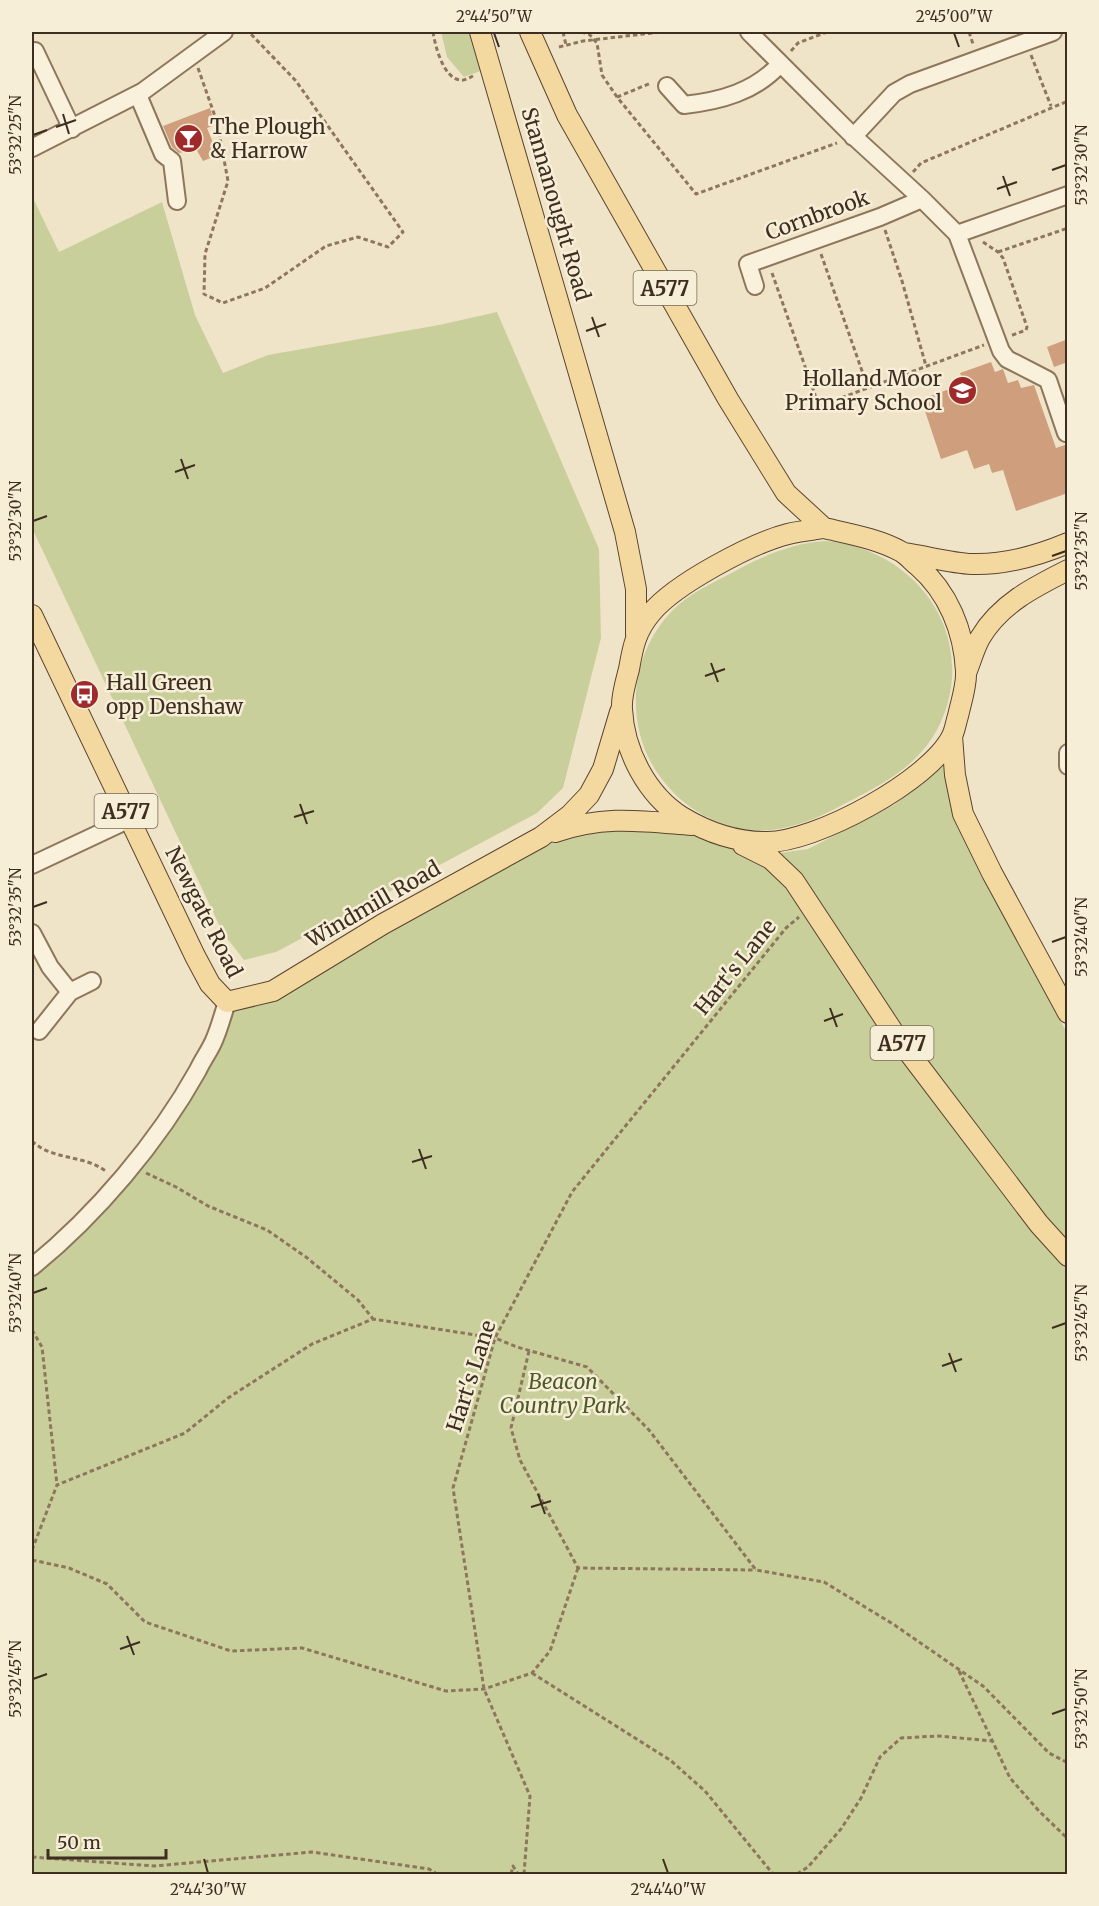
<svg xmlns="http://www.w3.org/2000/svg" width="1099" height="1906" font-family="Merriweather,serif">
<style>
.green{fill:#c9cf9b}
.building{fill:#cf9f7d}
.lines{fill:none;stroke-linecap:round;stroke-linejoin:round}
.minor-casing{stroke:#8d765c;stroke-width:20}
.major-casing{stroke:#5b4430;stroke-width:22}
.path{stroke:#8d765c;stroke-width:3;stroke-dasharray:4.5 3;stroke-linecap:butt}
.minor{stroke:#faf1dc;stroke-width:16}
.major{stroke:#f3d9a0;stroke-width:20}
.ticks{fill:none;stroke:#3d2e20;stroke-width:2}
.labels{text-anchor:middle;dominant-baseline:central;stroke-width:5;stroke-linejoin:round;paint-order:stroke}
.shield{fill:#f7eed8;stroke:#756857;stroke-width:1.5}
.shield-label{font-size:20px;font-weight:bold;fill:#3d2e20}
.poi-label{font-size:21px;fill:#3d2e20;stroke:#f7eed8;text-anchor:start}
.street-label{font-size:21px;fill:#3d2e20;stroke:#f7eed8}
.park-label{font-size:21px;font-style:italic;fill:#4d5a26;stroke:#f7eed8}
.neatline{fill:none;stroke:#3d2e20;stroke-width:2}
.ticks-label{font-size:15px;text-anchor:middle;fill:#3d2e20}
</style>
<rect width="100%" height="100%" fill="#f0e4c8"/>
<path class="green" d="M441 32H472L483 70 464 77 447 57Z
M32 196 59 252 162 202 195 315 223 373 268 355 439 325 497 312 599 549 601 638 563 788 537 813 276 952 244 960 223 933 32 528Z
M826 541C897 547 957 604 952 679 950 702 942 725 928 744 906 773 875 788 844 804 815 820 784 833 750 830 716 826 686 809 665 783 623 733 627 656 673 610 691 592 715 582 737 570 766 555 792 543 826 541Z
M943 766 957 826 1067 1033V1244L1035 1206 915 1049 798 870 780 853 808 849 894 805Z
M576 825H695L771 859 1067 1256V1874H32V1267L139 1157 227 1002 252 997Z"/>
<path class="building" d="M210 108 215 125 207 128 218 155 203 161 196 149 179 153 172 147 163 126Z
M1068 339V362L1054 367 1047 347Z
M991 362 995 372 1003 369 1008 383 1018 380 1021 388 1034 385 1056 448 1068 444V493L1016 511 1003 470 992 473 989 464 974 469 967 450 941 459 921 399 964 384 960 373Z"/>
<g class="lines">
<defs>
<path id="minor" d="M749 32 850 133 922 199 957 234 1001 351 1007 359 1048 380 1066 433
M35 51 72 129
M667 86 684 105C720 101 755 92 780 64
M138 95 163 154 172 161 177 201
M853 137 894 93 910 84 1053 32
M32 148 142 92 224 32
M957 234 1068 195
M755 286 748 264 880 217 922 199
M1068 753V766
M32 865 130 819
M32 933 50 967 70 992
M39 1031 70 992 92 981
M32 1267C96 1215 158 1142 198 1070 203 1059 211 1049 215 1038 220 1026 223 1014 227 1002"/>
<path id="major" d="M480 32 625 532 636 589V635
M530 32 567 115 728 399 786 493 824 528
M824 528C850 534 879 539 902 552 908 556 913 562 918 566 948 592 964 631 966 671 967 685 961 702 958 716 956 722 955 730 952 736 931 780 813 844 765 842 736 842 707 832 682 817 647 795 624 751 622 709 621 696 626 681 629 669 633 646 636 631 651 613 675 584 752 543 788 534 800 531 812 530 824 528Z
M903 553C926 556 950 563 972 564 1006 565 1037 556 1068 543
M32 615 195 956 210 984 227 1002 273 991 383 924 541 837 570 815 589 795 603 769 620 712
M966 673C971 661 974 649 980 638 1000 604 1034 587 1068 570
M952 736 955 775 963 814 992 873 1068 1013
M555 832C605 815 641 821 692 825
M743 845 771 859 794 881 894 1033 1039 1224 1068 1256"/>
</defs>
<use href="#minor" class="minor-casing"/>
<use href="#major" class="major-casing"/>
<path class="path" d="M433 32C435 45 443 78 460 80 464 81 469 78 473 76
M563 32 566 45
M581 32 589 34 597 43 602 75 617 97 696 194 837 143
M969 32 973 44
M559 47 583 41 661 32
M791 51 798 43 827 32
M1031 55 1051 106
M198 68 217 122 228 181 205 254 204 294 223 303 265 288 326 246 358 237 388 247 403 232 296 81 249 32
M617 97 651 83
M913 172 921 163 1068 101
M885 230 902 281 926 366
M983 242 998 252 1003 258 1027 327 1026 330 1010 336
M998 252 1068 228
M821 254 868 388
M772 273 819 406 984 345
M32 1141C53 1161 84 1154 107 1172
M146 1173 176 1187 208 1206 267 1230 306 1257 358 1300 373 1319
M32 1330 42 1347 57 1485
M529 1351 511 1428 520 1460 578 1568 756 1570
M32 1550 57 1485 185 1433 228 1398 312 1344 373 1319 495 1338 517 1347 587 1367 649 1430 756 1570 824 1582 893 1624 983 1686 1049 1753 1068 1763
M32 1560 69 1568 107 1584 145 1622 231 1651 302 1648 446 1691 484 1689 532 1673 550 1651 578 1568
M959 1671 1010 1778 1039 1811 1068 1839
M532 1673 670 1760 705 1791 773 1874
M32 1857 154 1866 312 1852 429 1869 437 1874
M511 1874 513 1866 518 1874
M524 1874 530 1796 484 1689 453 1488 495 1338 572 1192 786 928 799 917
M797 1874 808 1867 841 1829 861 1798 880 1757 901 1738 938 1736 993 1741"/>
<use href="#minor" class="minor"/>
<use href="#major" class="major"/>
</g>
<path class="ticks" d="M494 33 499 47M954 33 959 47M63 114 69 134M56 127 76 120M33 135 47 130M1052 170 1066 165M1003 176 1010 196M997 189 1017 182M592 317 599 337M586 331 606 324M181 459 188 479M175 472 195 465M33 521 47 516M1052 556 1066 551M711 663 718 682M705 676 725 669M300 804 307 824M294 817 314 811M33 907 47 902M1052 942 1066 937M830 1008 837 1027M824 1021 843 1014M419 1149 426 1169M412 1162 432 1156M33 1293 47 1288M1052 1328 1066 1323M949 1353 956 1372M942 1366 962 1359M538 1494 545 1514M531 1507 551 1501M127 1636 134 1655M120 1649 140 1642M33 1679 47 1674M1052 1714 1066 1709M204 1859 208 1873M663 1859 668 1873"/>
<defs>
<symbol id="bar-disc" viewBox="-11 -11 22 22"><circle r="9.5" fill="#9e2a2b" stroke="#f7eed8"/><path d="M-6-5H6L.8 .8V4.5H3.5V6h-7V4.5H-.8V.8Z" fill="#fff"/></symbol>
<symbol id="school-disc" viewBox="-11 -11 22 22"><circle r="9.5" fill="#9e2a2b" stroke="#f7eed8"/><path d="M0-5L7-2L0 1L-7-2ZM-4 1L0 2.5L4 1V4Q0 6-4 4Z" fill="#fff"/></symbol>
<symbol id="bus-disc" viewBox="-11 -11 22 22"><circle r="9.5" fill="#9e2a2b" stroke="#f7eed8"/><path d="M-5-6H5V4H4V6H2V4H-2V6H-4V4H-5ZM-3.5-4V0h7V-4ZM-3.5 1.2v1.5H-2V1.2ZM2 1.2v1.5H3.5V1.2Z" fill="#fff"/></symbol>
</defs>
<g fill-rule="evenodd">
<use href="#bar-disc" x="172" y="122" width="33" height="33"/>
<use href="#school-disc" x="946" y="374" width="33" height="33"/>
<use href="#bus-disc" x="68" y="678" width="33" height="33"/>
</g>
<g class="labels">
<g class="shield">
<rect x="633.5" y="271" width="63" height="34" rx="4.5"/>
<rect x="94.5" y="794" width="63" height="34" rx="4.5"/>
<rect x="870.5" y="1026" width="63" height="34" rx="4.5"/>
</g>
<g class="shield-label">
<text x="665" y="288">A577</text>
<text x="126" y="811">A577</text>
<text x="902" y="1043">A577</text>
</g>
<g class="poi-label">
<text x="210" y="126">The Plough<tspan x="210" dy="24">&amp; Harrow</tspan></text>
<text x="942" y="378" text-anchor="end">Holland Moor<tspan x="942" dy="24">Primary School</tspan></text>
<text x="106" y="682">Hall Green<tspan x="106" dy="24">opp Denshaw</tspan></text>
</g>
<g class="street-label">
<text transform="translate(556 204) rotate(74)">Stannanought Road</text>
<text transform="translate(817 215) rotate(-20)">Cornbrook</text>
<text transform="translate(373 904) rotate(-30)">Windmill Road</text>
<text transform="translate(204 912) rotate(63)">Newgate Road</text>
<text transform="translate(735 967) rotate(-51)">Hart's Lane</text>
<text transform="translate(471 1376) rotate(-72)">Hart's Lane</text>
</g>
<g class="park-label">
<text x="563" y="1381">Beacon<tspan x="563" dy="24">Country Park</tspan></text>
</g>
</g>
<rect width="1099" height="1906" fill="none" stroke="#f7eed8" stroke-width="66"/>
<path d="M48 1849v9h118v-9" fill="none" stroke="#3d2e20" stroke-width="3"/>
<text x="57" y="1849" font-size="18" fill="#3d2e20" stroke="#f7eed8" stroke-width="4.5" paint-order="stroke">50 m</text>
<rect x="33" y="33" width="1033" height="1840" class="neatline"/>
<g class="ticks-label">
<text x="494" y="22">2°44'50"W</text>
<text x="954" y="22">2°45'00"W</text>
<text transform="translate(16 135) rotate(-90)" y="5">53°32'25"N</text>
<text transform="translate(1082 165) rotate(-90)" y="5">53°32'30"N</text>
<text transform="translate(16 521) rotate(-90)" y="5">53°32'30"N</text>
<text transform="translate(1082 551) rotate(-90)" y="5">53°32'35"N</text>
<text transform="translate(16 907) rotate(-90)" y="5">53°32'35"N</text>
<text transform="translate(1082 937) rotate(-90)" y="5">53°32'40"N</text>
<text transform="translate(16 1293) rotate(-90)" y="5">53°32'40"N</text>
<text transform="translate(1082 1323) rotate(-90)" y="5">53°32'45"N</text>
<text transform="translate(16 1679) rotate(-90)" y="5">53°32'45"N</text>
<text transform="translate(1082 1709) rotate(-90)" y="5">53°32'50"N</text>
<text x="208" y="1895">2°44'30"W</text>
<text x="668" y="1895">2°44'40"W</text>
</g>
</svg>
